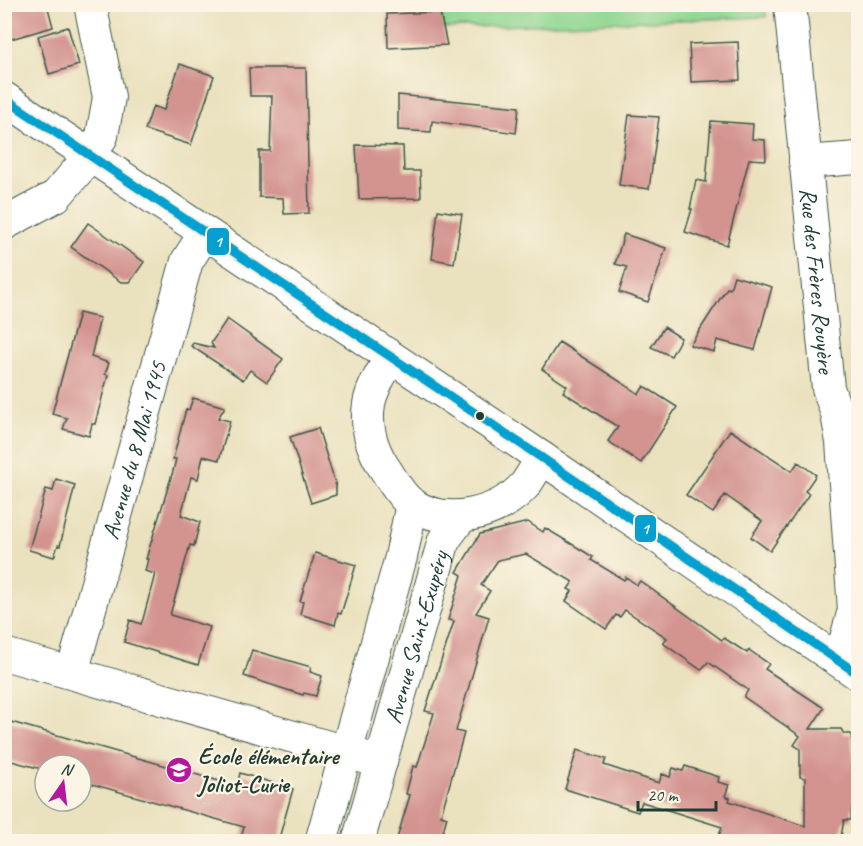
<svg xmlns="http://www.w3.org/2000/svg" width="863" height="846" font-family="Caveat,sans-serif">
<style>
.green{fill:#8fd691;stroke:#578a62;stroke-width:1.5}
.building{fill:#d3938f}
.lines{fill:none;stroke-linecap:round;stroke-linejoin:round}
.minor-casing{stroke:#3d5649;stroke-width:34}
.minor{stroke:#fff;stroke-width:32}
.bus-1-casing{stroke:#fcf5e5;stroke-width:14}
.bus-1{stroke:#05a0d0;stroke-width:9}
.bus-dot{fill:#1f3d34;stroke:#fcf5e5;stroke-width:2}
.labels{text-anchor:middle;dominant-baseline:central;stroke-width:4.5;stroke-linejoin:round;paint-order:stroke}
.street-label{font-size:24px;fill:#1f3d34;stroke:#fcf5e5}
.poi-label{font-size:24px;font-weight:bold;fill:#1f3d34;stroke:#fcf5e5;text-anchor:start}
.line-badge{stroke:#fcf5e5;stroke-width:2}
.badge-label{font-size:16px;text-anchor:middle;font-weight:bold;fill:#fff}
</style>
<rect width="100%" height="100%" fill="#fcf5e5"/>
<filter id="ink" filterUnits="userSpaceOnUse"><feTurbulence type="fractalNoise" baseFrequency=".0167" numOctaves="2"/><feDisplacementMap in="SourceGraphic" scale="12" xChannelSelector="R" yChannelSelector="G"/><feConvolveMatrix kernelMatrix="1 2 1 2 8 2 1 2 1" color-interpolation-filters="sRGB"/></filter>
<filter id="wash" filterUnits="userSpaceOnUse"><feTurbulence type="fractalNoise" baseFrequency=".008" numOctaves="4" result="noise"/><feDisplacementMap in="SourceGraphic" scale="24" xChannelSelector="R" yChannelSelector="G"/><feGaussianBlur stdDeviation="1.35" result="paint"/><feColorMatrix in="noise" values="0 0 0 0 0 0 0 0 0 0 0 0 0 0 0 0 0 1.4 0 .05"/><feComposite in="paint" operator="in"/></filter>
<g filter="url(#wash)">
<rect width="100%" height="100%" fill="#eae1be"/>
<path class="green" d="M765 4 766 17 443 28 439 5Z"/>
<g id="blocks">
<path class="building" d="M4 4H47L53 27 4 41Z
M440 12 447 45 388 48 387 14Z
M68 27 79 65 49 74 38 36Z
M738 42 740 80 691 82 689 44Z
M180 64 214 76 191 145 145 130 153 106 164 110Z
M249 68H306L309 213 284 214 283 198 259 197V151H270L272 96H250Z
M398 95 519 107 516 133 432 121 431 132 398 130Z
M629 115 659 117 649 189 619 185Z
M711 121 753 124 752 139 765 140 766 160 749 159 727 245 685 232 692 209H690L696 180 706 182Z
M356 145 403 146 404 171H420L421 198 359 199Z
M438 210 462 214 454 263 432 259Z
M88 223 144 262 130 282H121L71 247Z
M624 234 666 248 648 302 619 292 627 267 615 264Z
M734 276 772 287 755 350 717 340 714 352 690 345 727 288 730 289Z
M79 313 100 318 91 357 109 363 105 374 108 375 95 424H92L89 436 63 429 67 418 52 414Z
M227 319 283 359 267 382 250 370 243 380 191 346 193 343 214 348 211 343Z
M664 327 681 338 671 356 651 347Z
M559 342 639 394 644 386 677 407 641 463 608 441 618 427 563 392 567 386 542 369Z
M193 398 225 407 218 418 230 421 219 460 203 456 198 479 191 477 181 515 200 522 194 546 190 545 170 615 210 627 198 665 124 642 130 620 141 624 143 619 155 574 145 571 148 559H146L173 471 176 459H173L186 409 189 410Z
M318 428 336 486V495L311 503 290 437Z
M730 430 792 471 798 462 816 475 805 491 809 494 770 551 751 537 762 521 725 495 713 513 686 495Z
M56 479 75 485 60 546 58 545 54 557 29 550 46 489 53 491Z
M528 522 543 532 545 528 580 549 593 557 591 560 624 580 626 577 637 585 640 581 722 640 724 638 747 653 749 650 769 664 765 669 824 708 810 729H841L844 734H851L854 761H858V808H852L851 820H844L840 842H735L719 836 722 827 642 802 638 812 565 789 577 750 606 759 604 765 659 783 662 774 670 777 673 768 683 771 685 766 719 777 718 782 729 785 725 796 730 798 729 801 805 826V778L800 777V749L794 745 800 736 744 697 748 690 708 662 701 670 663 643 667 638 625 610 620 617 616 615 606 629 566 601 572 591 568 589 573 582 526 554 498 560 481 585 490 591 476 613 489 617 456 731 464 733 441 815 447 817 440 842H396L410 795 406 794 413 766 417 767 434 713 425 711 454 621 448 620 462 575 457 572 480 534Z
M315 553 356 565 341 614 338 613 335 625 300 614 303 602 300 601Z
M252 650 311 667 310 672 322 676 316 696 304 693 303 695 244 676Z
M4 720 237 786 240 773 293 789 278 842H240L244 827 81 781V765H45V770L4 759Z"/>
</g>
</g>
<g filter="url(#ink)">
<use href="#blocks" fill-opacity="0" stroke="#3d5649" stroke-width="1.5"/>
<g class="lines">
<defs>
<g id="minor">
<path id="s1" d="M790 4 828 388 837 414 842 442 854 610 845 642 833 657"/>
<path d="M4 98 542 458 858 674"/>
<path d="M805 162 858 158"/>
<path d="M4 224 56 196 91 155 102 136 109 97 90 4"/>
<path d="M390 358C382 373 372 387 369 404 365 429 373 452 387 472 393 482 403 498 412 504 446 528 499 514 525 485 531 477 536 467 542 458"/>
<path d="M4 654 381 762"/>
<path id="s2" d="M72 673 187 261 205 233"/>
<path d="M321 842 401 557 412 504"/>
<path id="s3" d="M358 842 444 540 461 517"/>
</g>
</defs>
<use href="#minor" class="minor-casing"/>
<use href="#minor" class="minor"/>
<defs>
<path id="bus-1" d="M4 98 542 458 858 674"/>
</defs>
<use href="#bus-1" class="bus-1-casing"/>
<use href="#bus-1" class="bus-1"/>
</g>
</g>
<defs>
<symbol id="school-disc" viewBox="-11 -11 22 22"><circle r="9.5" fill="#b5179e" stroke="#fcf5e5"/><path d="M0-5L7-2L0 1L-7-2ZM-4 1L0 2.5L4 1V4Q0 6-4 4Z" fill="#fff"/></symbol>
</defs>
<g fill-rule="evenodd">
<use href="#school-disc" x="164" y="755" width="30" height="30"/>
</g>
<circle class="bus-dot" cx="480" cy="416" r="5"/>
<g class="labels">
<g class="street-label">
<text stroke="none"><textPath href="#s1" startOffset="278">Rue des Frères Rouyère</textPath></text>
<text stroke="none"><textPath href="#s2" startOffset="231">Avenue du 8 Mai 1945</textPath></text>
<text stroke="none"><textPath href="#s3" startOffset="213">Avenue Saint-Exupéry</textPath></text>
</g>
<g class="poi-label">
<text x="198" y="756">École élémentaire<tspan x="198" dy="28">Joliot-Curie</tspan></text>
</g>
</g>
<g class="line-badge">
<rect x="206" y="227" width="24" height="29" rx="6" fill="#05a0d0"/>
<rect x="634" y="514" width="23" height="29" rx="6" fill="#05a0d0"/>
</g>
<g class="badge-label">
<text x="218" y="247">1</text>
<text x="645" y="534">1</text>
</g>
<rect width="863" height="846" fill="none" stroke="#fcf5e5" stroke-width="24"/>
<g transform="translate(63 783) rotate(14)"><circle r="28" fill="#fcf5e5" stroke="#a4ab9e" stroke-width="1.5"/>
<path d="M0-4.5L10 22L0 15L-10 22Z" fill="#b5179e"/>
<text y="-9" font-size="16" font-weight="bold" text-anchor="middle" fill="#1f3d34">N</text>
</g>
<path d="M638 801v9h78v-9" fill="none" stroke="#1f3d34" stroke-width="3"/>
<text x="647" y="801" font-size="18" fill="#1f3d34" stroke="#fcf5e5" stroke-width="4.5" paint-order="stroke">20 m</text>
</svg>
